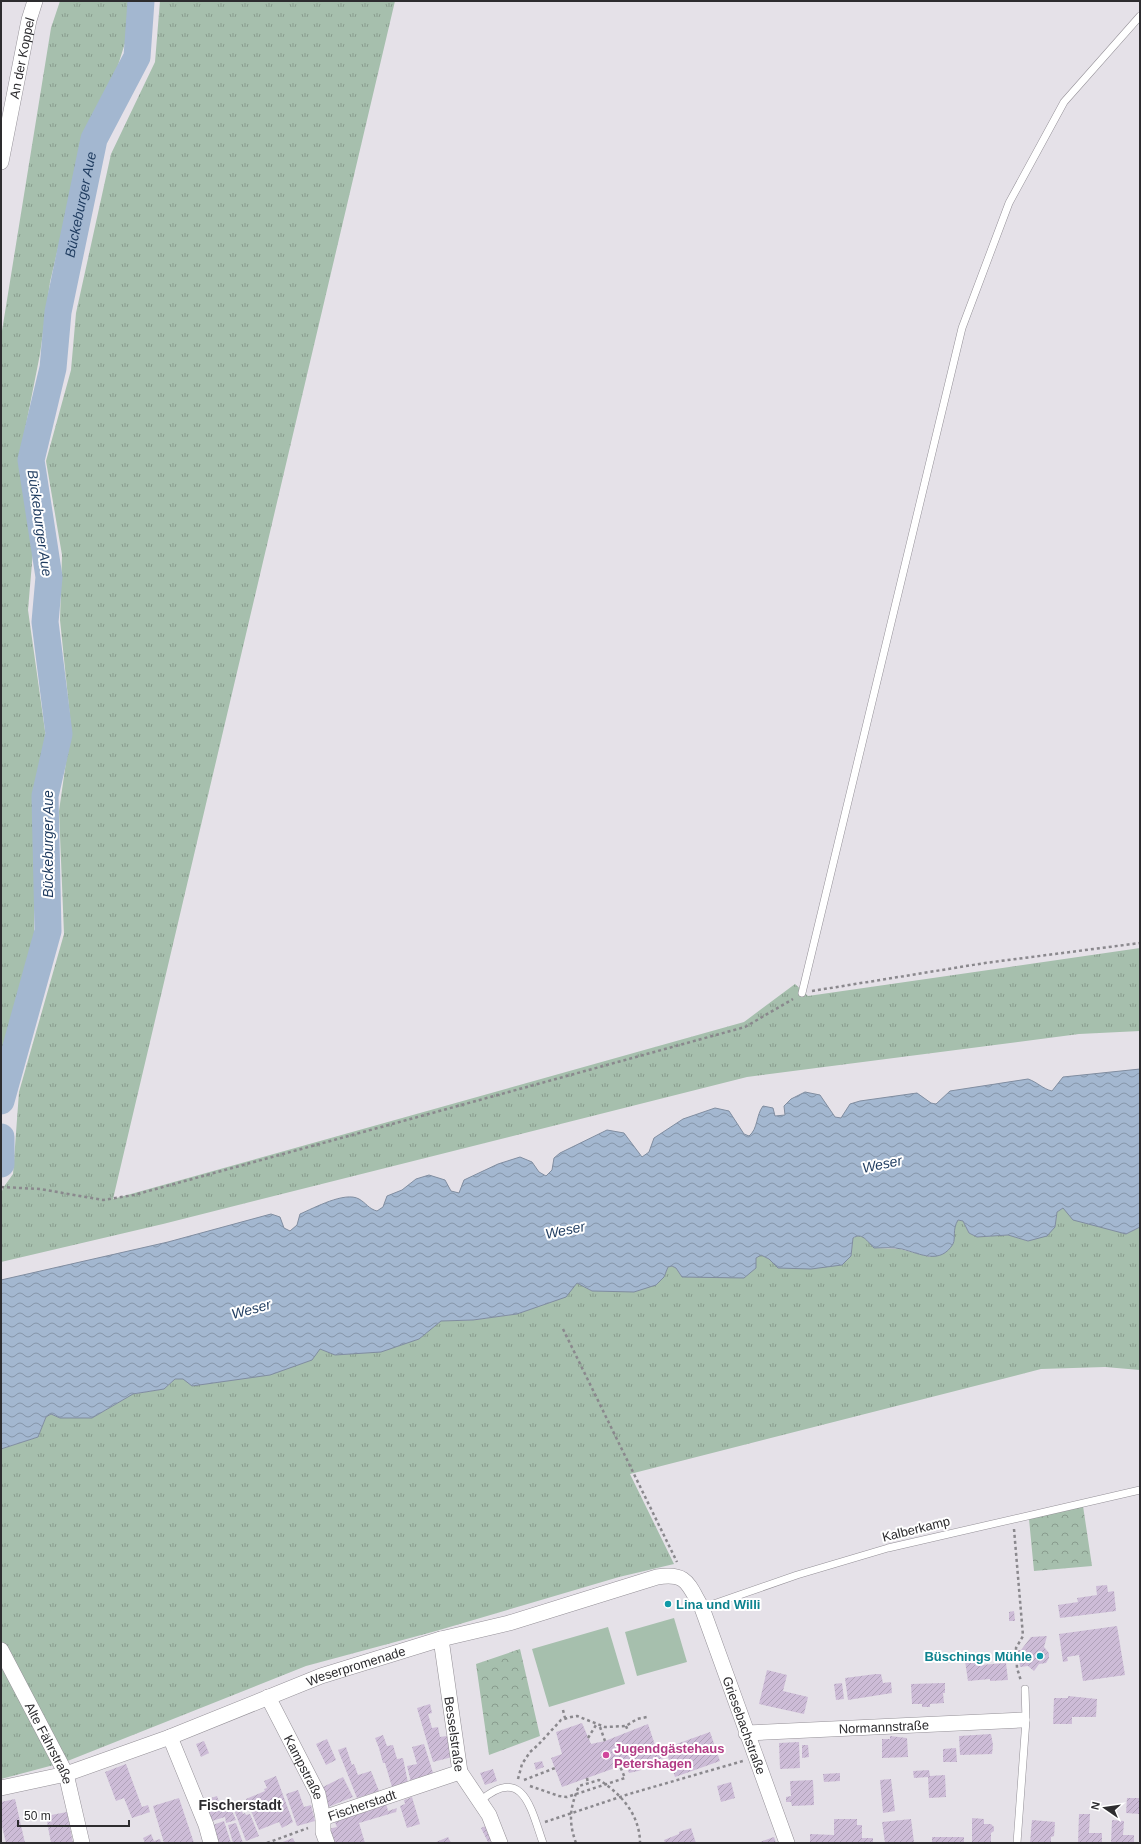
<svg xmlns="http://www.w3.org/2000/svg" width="1141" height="1844" font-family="Arial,sans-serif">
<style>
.grass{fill:url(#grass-tufts)}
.park{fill:url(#park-crowns)}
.pitch{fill:#a6bfad}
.water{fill:url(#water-waves);stroke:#808da0}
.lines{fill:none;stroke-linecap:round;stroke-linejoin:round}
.river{stroke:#a3b7d0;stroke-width:27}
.building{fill:url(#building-hatch)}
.service-casing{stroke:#949097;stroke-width:8}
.minor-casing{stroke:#949097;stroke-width:16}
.path{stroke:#8a888d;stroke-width:2.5;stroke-dasharray:3 3;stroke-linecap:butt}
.service{stroke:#fff;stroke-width:7}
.minor{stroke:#fff;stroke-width:15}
.culture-dot{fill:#0f9aa8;stroke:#fff;stroke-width:1.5}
.hotel-dot{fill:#d1479c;stroke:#fff;stroke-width:1.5}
.labels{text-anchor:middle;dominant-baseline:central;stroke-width:4;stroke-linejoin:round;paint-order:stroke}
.street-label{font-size:13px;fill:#2d2c2f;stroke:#fff}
.culture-label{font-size:13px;font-weight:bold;fill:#0d838f;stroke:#fff;text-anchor:start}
.hotel-label{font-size:13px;font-weight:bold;fill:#b23c85;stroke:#fff;text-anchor:start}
.water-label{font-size:14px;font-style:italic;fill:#1e3b5f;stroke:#fff}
.neighbourhood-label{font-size:14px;font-weight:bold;fill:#2d2c2f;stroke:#fff}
</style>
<defs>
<pattern id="grass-tufts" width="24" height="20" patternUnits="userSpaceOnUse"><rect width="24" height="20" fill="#a6bfad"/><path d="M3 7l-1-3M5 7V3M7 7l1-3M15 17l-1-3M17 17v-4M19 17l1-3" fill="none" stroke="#889b8d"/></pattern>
<pattern id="park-crowns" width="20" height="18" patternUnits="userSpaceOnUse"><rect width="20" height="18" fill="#a6bfad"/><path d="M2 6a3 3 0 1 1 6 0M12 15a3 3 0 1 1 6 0" fill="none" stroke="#889b8d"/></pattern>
<pattern id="water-waves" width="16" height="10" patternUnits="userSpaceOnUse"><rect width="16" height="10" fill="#a3b7d0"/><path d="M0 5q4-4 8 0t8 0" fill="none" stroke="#8595a9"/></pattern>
<pattern id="building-hatch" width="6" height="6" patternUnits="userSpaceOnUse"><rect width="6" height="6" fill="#cdbcd7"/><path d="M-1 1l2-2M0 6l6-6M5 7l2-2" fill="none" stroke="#b0a2b9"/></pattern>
</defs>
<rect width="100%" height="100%" fill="#e5e1e8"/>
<path class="grass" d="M60 1H130L125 43 114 78 82 147 50 282 40 354 21 450 33 551 28 610 46 738 34 800V937L1 1059V337L51 28Z
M160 1H395L113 1199 744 1022 795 984 808 996 1140 948V1031L1079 1034 747 1077 163 1224 1 1262V1194L3 1188 13 1174 19 1092 64 934 59 811 71 727 60 620 62 555 46 461 71 370 76 313 111 154 155 62Z
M1063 1208 1126 1234 1140 1227V1370L1105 1367 1041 1369 630 1474 674 1564 619 1577 436 1631 306 1666 65 1762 1 1779V1449L38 1437 46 1417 51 1414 60 1418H92L133 1394 164 1389 175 1379H183L320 1349 336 1355 419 1339 441 1321 473 1320 517 1314 565 1297 577 1283 592 1291 664 1277 668 1267 672 1266 676 1268 682 1277 761 1255 769 1259 778 1268 851 1256 853 1238C863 1232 867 1240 874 1248L900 1249 930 1257 954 1243V1227L957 1220 963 1221 969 1233 977 1237 1008 1235 1028 1241 1055 1227 1057 1212Z"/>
<path class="park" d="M1083 1506 1092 1566 1034 1571 1029 1519Z
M520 1649 540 1736 489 1755 476 1664Z"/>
<path class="pitch" d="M674 1618 687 1662 637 1676 625 1632Z
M608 1627 625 1684 549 1707 532 1649Z"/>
<path class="water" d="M1140 1069V1227L1126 1234 1073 1220 1063 1208 1057 1212 1055 1227 1047 1236 1028 1241 1008 1235 977 1237 969 1233 963 1221 958 1220C952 1230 956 1238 953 1244 940 1265 921 1254 902 1249 893 1247 883 1248 874 1248 867 1241 862 1232 853 1238L851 1256 842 1265 811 1269 778 1268 769 1259 761 1255 756 1258V1268L744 1278 682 1277 676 1268 672 1266 668 1267 664 1277 656 1285 634 1292 592 1291 577 1283 566 1297 517 1314 473 1320 441 1321 419 1339 381 1352 335 1355 320 1349 312 1360 270 1375 192 1386 183 1379H175L164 1389 133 1394 92 1418H60L51 1414 46 1417 38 1437 1 1449V1280L168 1242 271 1214 280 1217 284 1228 290 1231 297 1225 300 1214C314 1208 345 1191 359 1199 366 1203 369 1209 377 1211L383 1207 387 1196 402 1190 416 1179 429 1175 445 1180 451 1191 459 1193 464 1180 498 1164 520 1157 532 1162 539 1172 546 1176 552 1170 554 1158 560 1153 607 1130 624 1133 642 1157 649 1152 654 1138 683 1119 715 1108 729 1111 744 1134 749 1136C758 1129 756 1115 763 1106L773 1108 775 1116 785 1115 784 1106 791 1099 805 1092 820 1095 835 1117 841 1118 850 1104 860 1101 917 1093 931 1103 936 1104 950 1091 1028 1079C1037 1082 1043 1089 1052 1091L1063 1077Z"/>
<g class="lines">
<g class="river">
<path id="s1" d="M1 1101 48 931 45 796 59 734 45 622 49 577 31 460 53 368 58 312 94 139 137 57 141 1"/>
<path d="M1 1137V1164"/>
</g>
</g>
<path class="building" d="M1107 1585 1108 1592 1114 1591 1116 1611 1060 1618 1058 1605 1078 1602 1077 1598 1097 1595 1096 1586Z
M1014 1611 1015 1621H1009V1612Z
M1117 1626 1125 1675 1083 1681 1079 1655 1067 1657 1068 1661 1063 1662 1059 1634Z
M1047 1636 1044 1647 1049 1653V1658L1046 1663 1039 1664 1034 1671 1028 1666 1020 1667 1018 1650H1021L1031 1637Z
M980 1659V1665L1006 1663 1008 1680 990 1681V1679L968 1681 965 1661Z
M767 1670 787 1675 783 1691 808 1697 804 1714 759 1704Z
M876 1674H881L883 1683 891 1682 892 1693 848 1700 845 1678Z
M842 1683 844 1699 836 1700 834 1684Z
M943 1683H945V1693H943L944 1703 930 1704V1707H922V1704H912L911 1684Z
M1068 1696 1097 1699 1096 1717H1072V1724H1053L1054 1698H1068Z
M430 1704 432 1713 428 1714 432 1728 438 1727 440 1737 447 1736 452 1757 433 1762 417 1708Z
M582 1723 591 1744 605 1741 648 1724 657 1751 710 1732 720 1761 675 1777 668 1757 660 1759 661 1763 638 1771 629 1773 626 1764 562 1787 551 1758 562 1754 556 1732Z
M991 1734 993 1745 992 1754 960 1755 959 1736Z
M383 1735 387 1746 393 1745 397 1759 403 1758 408 1783 392 1787 385 1763H383L379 1748 375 1738Z
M890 1736 907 1738 908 1757 882 1758V1739H890Z
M327 1739 336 1760 326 1765 316 1744Z
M204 1741 209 1753 201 1757 196 1744Z
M799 1742 800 1768 780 1769 779 1743Z
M424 1744 434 1776 411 1782 407 1766 417 1764 412 1747Z
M802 1745H808L809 1757 802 1758Z
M346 1747 352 1765 354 1764 358 1775 371 1771 379 1791 357 1798 338 1750Z
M956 1748 957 1762H943V1749Z
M542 1761 544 1767 536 1770 534 1763Z
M126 1764 142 1807 148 1805 150 1812 132 1818 124 1798 116 1801 105 1772Z
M493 1769 497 1781 485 1785 480 1773Z
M929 1770 930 1776 945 1775 946 1797 929 1798 928 1777 914 1778 913 1771Z
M840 1773V1781L824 1782 823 1774Z
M276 1776 293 1822 282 1828 279 1822 259 1830 246 1799 265 1791 264 1789 267 1788 264 1781Z
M343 1777 353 1797 328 1807 319 1789Z
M891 1779 895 1811 883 1813 880 1780Z
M813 1780 814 1805 792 1806 791 1802H786V1797L791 1796 790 1781Z
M731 1782 735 1798 721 1802 717 1786Z
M298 1790 304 1807 311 1805 315 1821 297 1826 286 1794Z
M217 1796 219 1802 227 1800 236 1820 226 1823 225 1817 212 1821 205 1800Z
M412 1797 420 1824 407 1828 400 1806 405 1804 404 1800Z
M179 1798 194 1843H164L153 1806Z
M1127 1798H1140V1814L1126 1813Z
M15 1799 25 1843H6L1 1822V1802Z
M386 1803 388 1811 397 1808 396 1812 359 1823 365 1843H332L328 1829 337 1827 334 1820Z
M241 1808 243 1814 245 1813 246 1815 250 1814 259 1836 246 1841 234 1810Z
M67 1812 73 1843H51L46 1816Z
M1079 1814H1090L1089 1833H1102V1843H1078Z
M972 1818 984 1819V1824H991L994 1827V1831L991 1833V1843H972Z
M834 1819H857V1825H862V1838H873V1843H810V1834L834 1835Z
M911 1819 914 1842 885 1843 882 1822Z
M1032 1820 1055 1822 1054 1836 1051 1837V1843H1030Z
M1112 1820 1124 1821 1123 1835H1134V1843H1111Z
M224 1821 231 1843H216L210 1826Z
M236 1823 243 1843H233L228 1825Z
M488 1825 494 1840 488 1842 481 1828Z
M691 1828 696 1843H665L664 1840 679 1834V1832Z
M151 1834 154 1841 160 1839 161 1843H145L143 1838Z
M448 1837 451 1843H434Z
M774 1837 776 1843H761L760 1842Z
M932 1837H964V1843H932Z
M293 1838 295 1843H280Z"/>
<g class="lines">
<defs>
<path id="service" d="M802 993 962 328 1009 203 1064 102 1140 16
M702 1608 797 1575 888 1548 1140 1490
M480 1801C523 1764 531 1809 543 1843
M1017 1843 1026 1720 1025 1689"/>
<g id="minor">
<path id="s2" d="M1 162 29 20 35 1"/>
<path id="s3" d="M441 1639 460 1772 489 1815 500 1843"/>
<path id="s4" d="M1 1650 66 1774 82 1843"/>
<path id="s5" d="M268 1697 318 1794 323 1818V1832L327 1843"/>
<path id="s6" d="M746 1733 1022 1720"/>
<path d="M170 1737 206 1825 211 1843"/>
<path id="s7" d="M1 1788 66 1774 170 1737 321 1676 441 1639 509 1623 657 1577C688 1572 688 1585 702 1608L787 1843"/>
<path id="s8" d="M323 1818 460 1772"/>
</g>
</defs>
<use href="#service" class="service-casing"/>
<use href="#minor" class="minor-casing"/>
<path class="path" d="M812 991 985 963 1140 943
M1 1187 40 1189 103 1200 134 1195 745 1027 793 999
M563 1329 677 1562
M1014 1529 1023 1636 1016 1648 1017 1668 1021 1681
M563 1710 565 1718
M626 1726 628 1731
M600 1727 605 1741
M588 1738 596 1725
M587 1778 588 1783
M518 1779 522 1764 530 1752 538 1745 561 1720 571 1717 577 1716 605 1727 626 1726 637 1719 647 1717
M524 1780 555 1768
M530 1786 559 1796 567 1797 625 1778 620 1766
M545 1822 629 1794 743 1761
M267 1843 308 1828
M576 1843C568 1821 570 1807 579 1786L599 1780C622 1794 640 1816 640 1843"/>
<use href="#service" class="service"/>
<use href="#minor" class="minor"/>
</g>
<g class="culture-dot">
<circle cx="668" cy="1604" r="4"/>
<circle cx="1040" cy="1656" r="4"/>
</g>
<circle class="hotel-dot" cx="606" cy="1755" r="4"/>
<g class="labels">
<g class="street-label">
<text stroke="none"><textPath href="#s2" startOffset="106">An der Koppel</textPath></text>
<text transform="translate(916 1529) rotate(-14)">Kalberkamp</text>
<text stroke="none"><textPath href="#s7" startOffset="376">Weserpromenade</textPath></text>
<text stroke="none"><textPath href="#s7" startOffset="876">Griesebachstraße</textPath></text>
<text stroke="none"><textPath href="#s6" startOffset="138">Normannstraße</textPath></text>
<text stroke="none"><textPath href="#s3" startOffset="96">Besselstraße</textPath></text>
<text stroke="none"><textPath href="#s4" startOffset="105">Alte Fährstraße</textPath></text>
<text stroke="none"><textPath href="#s5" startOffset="79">Kampstraße</textPath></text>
<text stroke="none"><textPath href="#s8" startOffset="41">Fischerstadt</textPath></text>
</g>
<g class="culture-label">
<text x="676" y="1604">Lina und Willi</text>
<text x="1032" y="1656" text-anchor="end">Büschings Mühle</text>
</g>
<g class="hotel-label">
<text x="614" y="1748">Jugendgästehaus<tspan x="614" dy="15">Petershagen</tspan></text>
</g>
<g class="water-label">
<text stroke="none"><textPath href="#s1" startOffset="912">Bückeburger Aue</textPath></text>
<text transform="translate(40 523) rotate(82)">Bückeburger Aue</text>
<text transform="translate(48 844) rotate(-90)">Bückeburger Aue</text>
<text transform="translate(882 1164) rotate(-12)">Weser</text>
<text transform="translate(565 1230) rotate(-12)">Weser</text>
<text transform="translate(251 1309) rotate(-15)">Weser</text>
</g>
<g class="neighbourhood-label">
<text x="240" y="1805">Fischerstadt</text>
</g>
</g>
<rect width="1141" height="1844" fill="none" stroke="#2d2c2f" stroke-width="4"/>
<g transform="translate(1105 1808) rotate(283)" stroke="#ffffff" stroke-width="3" paint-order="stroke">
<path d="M0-3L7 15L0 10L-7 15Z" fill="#2d2c2f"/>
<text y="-6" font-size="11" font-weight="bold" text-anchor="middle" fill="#2d2c2f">N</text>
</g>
<path d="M18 1820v6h111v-6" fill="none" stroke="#2d2c2f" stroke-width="2"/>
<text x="24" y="1820" font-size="12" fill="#2d2c2f" stroke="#ffffff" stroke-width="3" paint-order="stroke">50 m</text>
</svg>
